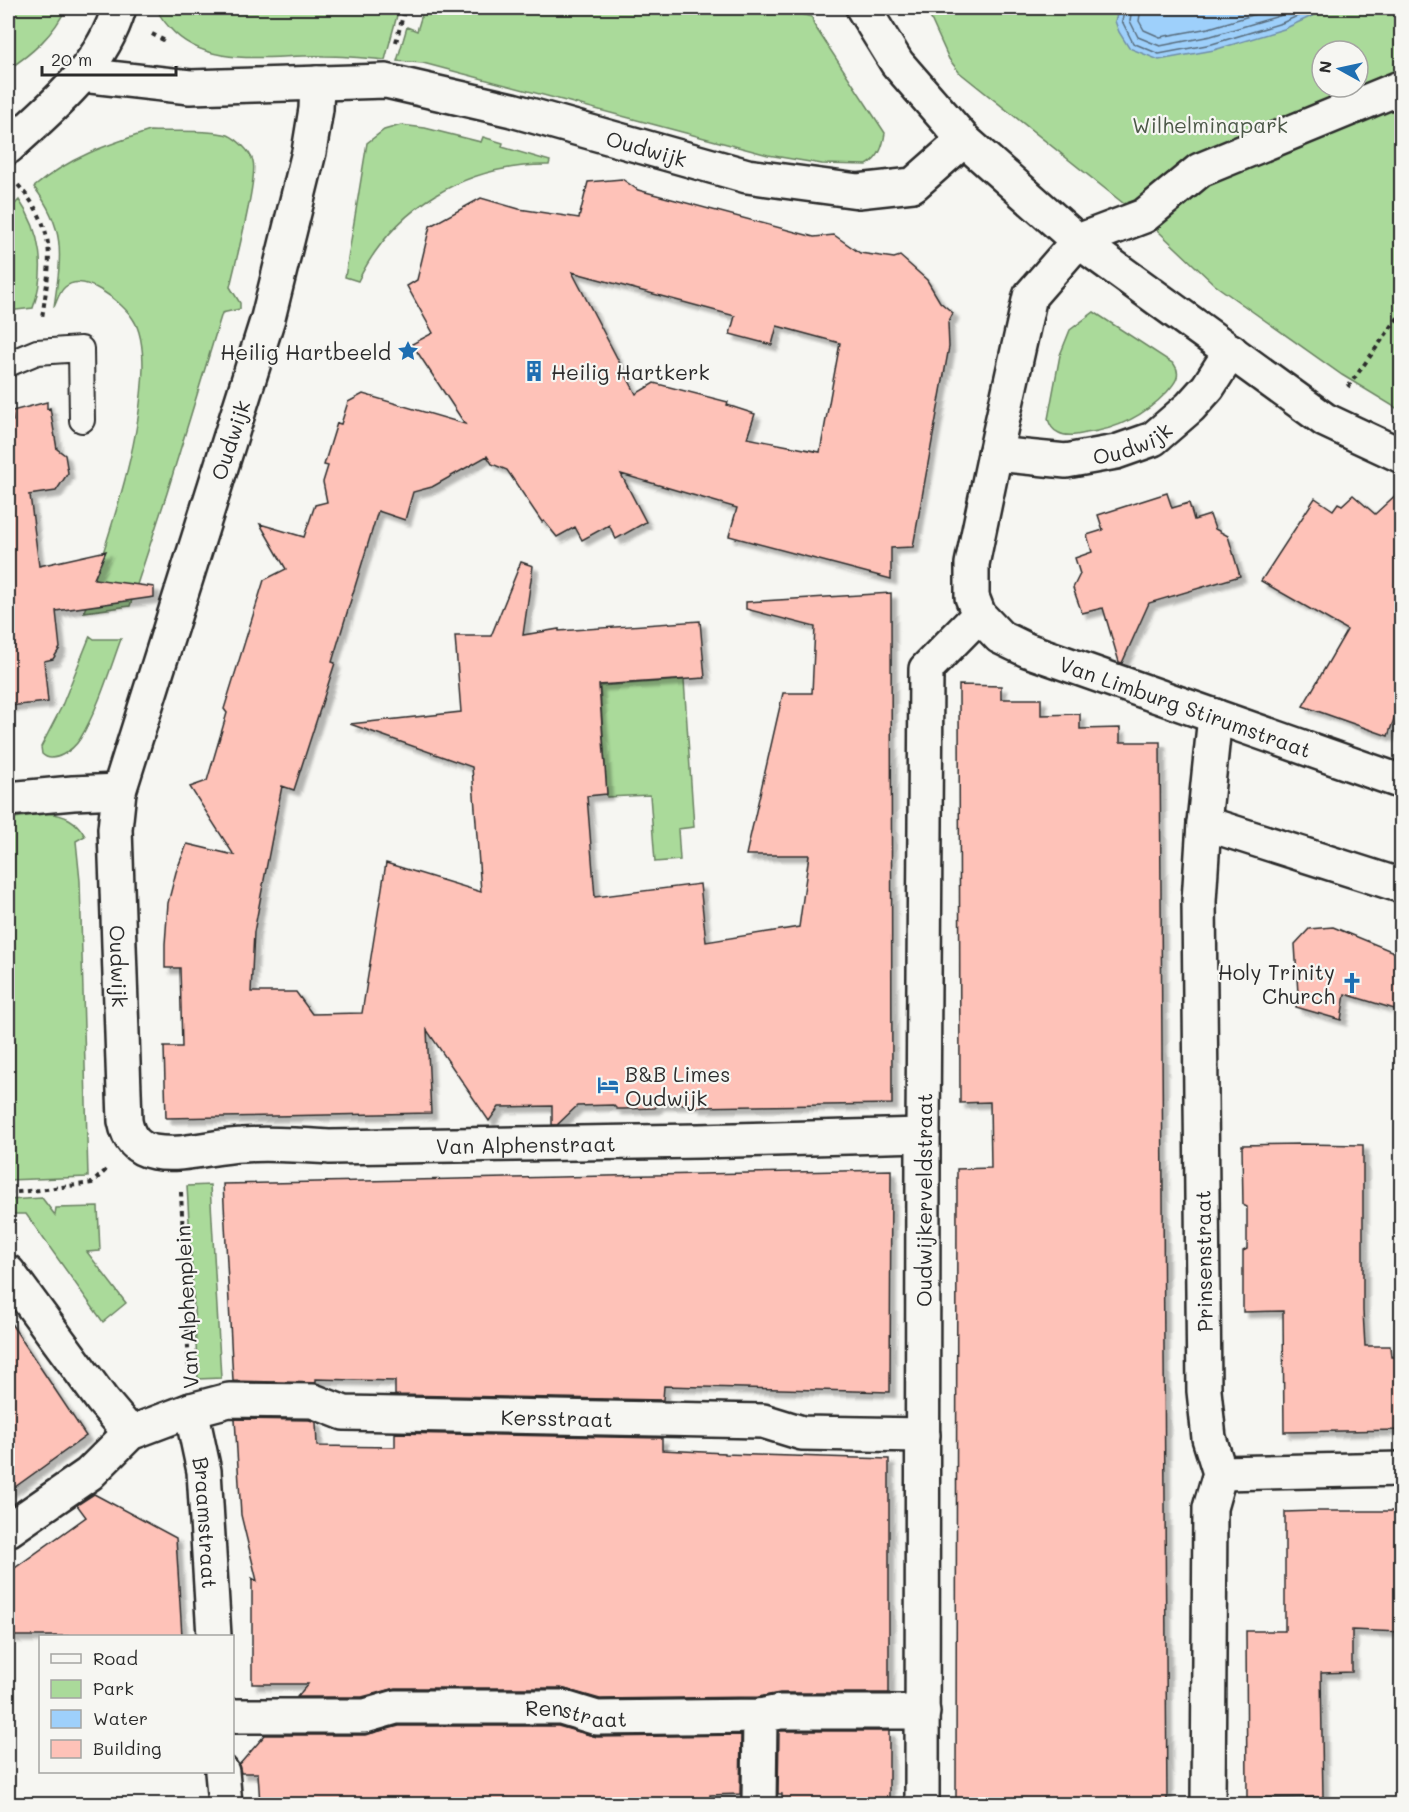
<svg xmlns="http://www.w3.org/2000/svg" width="1409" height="1812" font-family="Mali,sans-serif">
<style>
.green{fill:#aada9a;stroke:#6a8262;stroke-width:1.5;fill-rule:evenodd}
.water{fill:#9ed0fb;stroke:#708ea8;stroke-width:1.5}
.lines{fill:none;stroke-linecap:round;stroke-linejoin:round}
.shore{stroke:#596d7e;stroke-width:1.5}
.building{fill:#fec2b8;stroke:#2b2b2b;stroke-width:1.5;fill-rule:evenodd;filter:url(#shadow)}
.service-casing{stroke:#2b2b2b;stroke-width:28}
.pedestrian-casing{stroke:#2b2b2b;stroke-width:38}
.minor-casing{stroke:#2b2b2b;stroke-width:38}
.path{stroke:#2b2b2b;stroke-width:4;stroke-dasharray:4.5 4.5;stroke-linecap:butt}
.service{stroke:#f6f6f2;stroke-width:24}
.pedestrian{stroke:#f6f6f2;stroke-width:33}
.minor{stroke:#f6f6f2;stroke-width:33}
.labels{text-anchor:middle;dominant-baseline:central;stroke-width:4.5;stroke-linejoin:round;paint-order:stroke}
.park-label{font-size:21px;fill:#4b5747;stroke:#f6f6f2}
.street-label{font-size:21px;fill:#2b2b2b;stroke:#f6f6f2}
.poi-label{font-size:21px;fill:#2b2b2b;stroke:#f6f6f2;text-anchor:end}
</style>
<defs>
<filter id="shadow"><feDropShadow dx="5.5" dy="5.5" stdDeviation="1.5" flood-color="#0004"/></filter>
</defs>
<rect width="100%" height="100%" fill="#f6f6f2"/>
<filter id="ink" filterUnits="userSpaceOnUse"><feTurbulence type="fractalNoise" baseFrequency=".0167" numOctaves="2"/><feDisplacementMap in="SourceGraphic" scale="12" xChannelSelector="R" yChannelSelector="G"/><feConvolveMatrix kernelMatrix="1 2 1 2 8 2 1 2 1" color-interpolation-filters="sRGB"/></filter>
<g filter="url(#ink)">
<path class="green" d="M8 8H66C55 33 31 55 8 69Z
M157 8H399L385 60C365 58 344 56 324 56 274 54 207 71 169 27 164 21 158 15 157 8Z
M424 8H777L812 17 814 25 885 133C883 147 879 158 867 165L822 164 768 155 423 63 397 61 407 27 417 31Z
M926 8H1401V411L1342 375 1215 285 1158 231 959 72 949 59ZM1322 51H1358V87H1322Z
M401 125 425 128 481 142 483 137 503 143 502 147 550 161 549 165C467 164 395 206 358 281L345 277 367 143 384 130Z
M150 131C170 132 210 129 228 135 237 139 250 151 253 161 258 178 235 264 230 287L240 303V309L222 313 167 493 130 606 84 612C109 533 140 451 143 368 143 353 142 332 133 319 123 303 84 271 65 287 59 292 57 301 54 307 61 257 67 230 34 187 70 157 106 145 150 131Z
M19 200C42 233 46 271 33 308L8 311V211Z
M1094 312 1174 364C1182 375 1175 383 1167 392 1145 415 1118 429 1086 433 1078 435 1066 437 1059 433 1052 430 1050 425 1048 419L1060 355 1070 330Z
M90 636 94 639H121C109 672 98 709 80 739 73 750 53 765 42 754L41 747 61 708Z
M684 680 694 827 678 829 680 860 655 862 650 795 607 797 600 686Z
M47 813C65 815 76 820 85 836L76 841 80 881 88 1177 8 1180V819Z
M210 1185 221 1378 198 1379 187 1186Z
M42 1198 55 1215 56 1208 98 1207 100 1251 87 1252 126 1303 103 1322 26 1214H8V1200Z"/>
<path class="water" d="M1119 8H1329L1284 29 1214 50 1159 60 1129 48 1119 32 1115 21Z"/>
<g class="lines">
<path class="shore" d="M1125 8 1122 21 1133 43 1159 54 1212 44 1282 23 1315 8
M1132 8 1130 21 1138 37 1160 46 1211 36 1279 16 1297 8
M1141 8 1139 21 1144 30 1160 37 1209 28 1276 8"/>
</g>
<path class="building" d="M622 179 638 190 814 237 834 235 860 253 894 258 900 256 927 280 940 302 953 313 948 323 949 347 913 547 891 548V579L729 536 737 508 621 474 646 522 616 539 609 525 582 540 575 527 557 537 544 521 542 522 507 470 492 464 487 456 432 487 413 492 405 520 378 511 332 662 335 663 294 790 282 786 254 932 251 992H296L312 1014 362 1013 386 863 481 892 472 767 350 724 461 712 455 636H491L521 562 533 566 523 635 559 629V631L700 621 705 678 599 685 607 794 587 796 595 897 700 884 706 942 799 927 809 855H746L783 693H812L815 627 746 609V602L891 593 892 1104 696 1107 694 1104H658L655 1108 623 1109H617L613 1105 577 1106 557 1125H552V1106L499 1107 489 1121 427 1030 431 1113 166 1118 164 1047H182L180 968H165V944L168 903 176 872 187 844 234 855 190 787 207 781 227 713 224 709 264 580 286 569 260 524 304 537 315 505 327 502 323 482 328 466 324 465 337 423 341 424 348 402 363 394 465 424 412 344 433 333 407 286 417 280 430 226 481 198 519 209 579 218 588 182ZM572 272 735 316 730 334 772 345 777 326 840 343 820 452 747 438 755 414 727 405 728 402 654 383 636 394Z
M47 402V409L50 408 57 449 65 455 68 473 56 491 28 495H30L39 566 106 551 94 579 154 587V597L56 611 60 648 53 659 44 661 48 702 8 706V422L13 421 12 411Z
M1401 490V699L1388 736 1303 706 1347 630 1261 581 1315 498 1333 510 1338 503 1342 505 1353 495 1375 514Z
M1167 493 1172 508 1189 503 1194 520 1210 515 1215 529 1228 536 1240 576 1149 603 1122 663 1119 662 1103 608 1082 613 1073 588 1080 574 1075 558 1092 552 1087 535 1103 530 1098 515Z
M959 685 1001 686V699H1041V715L1080 714V729L1120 728V742H1160L1167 1804H956L957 1169 991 1168 990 1102 960 1103Z
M1333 927 1401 955V1011L1345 994 1341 1020 1296 1007 1298 994 1295 944 1309 929Z
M1301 1144 1363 1145V1311L1365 1346H1390L1391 1357H1401V1430L1284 1432 1283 1311 1243 1312V1251L1247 1249V1207L1243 1205 1242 1145Z
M891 1170 890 1392 664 1386 663 1400 395 1395V1381L316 1379V1383L233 1381 223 1184Z
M8 1319 86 1436 8 1492Z
M235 1419 309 1420 316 1422 317 1446 395 1447V1433L662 1438V1450L725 1453V1454L889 1459V1693H780L758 1697 600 1699 561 1688H396L362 1697H297L308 1684H252V1578L257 1581 241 1515Z
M94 1494 176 1538 182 1636H8V1573L86 1517 77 1505Z
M1316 1511H1401V1632L1352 1630V1672L1321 1673 1323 1797 1247 1798 1246 1631H1285V1512Z
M399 1726H558L597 1737 741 1735 740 1794 710 1795V1804H260L258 1773H241L239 1765 265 1735H365Z
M779 1731H889V1804H782V1794H778Z"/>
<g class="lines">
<defs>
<path id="service" d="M8 364 37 352 81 349 82 420"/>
<path id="pedestrian" d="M1078 241 1144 216 1200 170 1402 87"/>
<g id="minor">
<path d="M863 8 897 63 964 140 1078 241 1325 420 1402 456"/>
<path id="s1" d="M82 75 190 87 386 81 512 110 747 176 858 191 913 185 964 140"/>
<path id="s2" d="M317 83 316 109 309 152 268 318 119 791 115 829 125 1121C128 1137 136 1149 154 1152 183 1157 213 1146 242 1145 271 1143 300 1145 330 1147L699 1141 923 1135"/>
<path d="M8 147C52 107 102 67 119 8"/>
<path id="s3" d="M1078 241 1030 296 995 454 972 564V597L979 615 1000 637 1027 650 1402 782"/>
<path id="s4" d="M995 454 1066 461 1116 452 1153 439 1190 407 1208 387 1231 351"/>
<path d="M8 799 73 793 119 791"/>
<path d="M1204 823 1402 886"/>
<path d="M8 1272 102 1400 130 1433"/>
<path id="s5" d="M191 1410 204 1471 214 1636"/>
<path d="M1220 1473 1402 1469"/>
<path id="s6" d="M8 1530 89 1474 130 1433 191 1410 229 1400 313 1401 344 1413 763 1421 802 1433 923 1435"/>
<path id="s7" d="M232 1716H365L396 1707H561L597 1718 760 1716 780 1712H923"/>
<path d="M222 1772 225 1804"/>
<path d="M759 1804 760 1716"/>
<path id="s8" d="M922 1804 923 1135 926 669 979 615"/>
<path d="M1208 1804 1210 1508 1220 1473 1209 1438 1204 1391 1199 901 1204 823 1215 716"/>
</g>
</defs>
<use href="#service" class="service-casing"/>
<use href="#pedestrian" class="pedestrian-casing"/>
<use href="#minor" class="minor-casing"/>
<path class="path" d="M152 34 167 42
M396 42 405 8
M18 185C59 231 50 262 42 318
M1348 387 1402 312
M181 1192 189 1370
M8 1193 39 1190 92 1183 106 1170"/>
<use href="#service" class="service"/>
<use href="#pedestrian" class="pedestrian"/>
<use href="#minor" class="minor"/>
</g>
</g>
<defs>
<symbol id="sight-bare" viewBox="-9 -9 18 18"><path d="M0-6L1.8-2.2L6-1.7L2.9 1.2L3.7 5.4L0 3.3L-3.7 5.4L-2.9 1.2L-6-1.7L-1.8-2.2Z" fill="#1f6fb2" stroke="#f6f6f2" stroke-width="2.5" paint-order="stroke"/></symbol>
<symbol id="building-bare" viewBox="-9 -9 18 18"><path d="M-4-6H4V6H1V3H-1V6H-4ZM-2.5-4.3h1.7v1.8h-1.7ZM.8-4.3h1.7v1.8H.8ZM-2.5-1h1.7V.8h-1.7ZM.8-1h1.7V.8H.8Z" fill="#1f6fb2" stroke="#f6f6f2" stroke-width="2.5" paint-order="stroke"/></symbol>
<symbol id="church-bare" viewBox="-9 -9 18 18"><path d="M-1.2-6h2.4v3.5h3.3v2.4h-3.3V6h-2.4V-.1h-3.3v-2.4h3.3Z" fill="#1f6fb2" stroke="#f6f6f2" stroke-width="2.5" paint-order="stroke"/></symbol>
<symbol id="hotel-bare" viewBox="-9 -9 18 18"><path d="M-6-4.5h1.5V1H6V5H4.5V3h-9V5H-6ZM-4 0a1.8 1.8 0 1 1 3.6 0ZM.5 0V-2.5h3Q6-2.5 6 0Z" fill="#1f6fb2" stroke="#f6f6f2" stroke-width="2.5" paint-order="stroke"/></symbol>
</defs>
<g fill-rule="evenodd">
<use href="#sight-bare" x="393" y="336" width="30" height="30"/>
<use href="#building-bare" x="519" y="356" width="30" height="30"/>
<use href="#church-bare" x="1337" y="968" width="30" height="30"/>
<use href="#hotel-bare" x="593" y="1070" width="30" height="30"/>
</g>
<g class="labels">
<g class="park-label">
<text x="1210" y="124">Wilhelminapark</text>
</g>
<g class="street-label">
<text stroke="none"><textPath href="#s1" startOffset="574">Oudwijk</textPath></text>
<text stroke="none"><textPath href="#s4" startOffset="140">Oudwijk</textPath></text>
<text transform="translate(230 440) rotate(-72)">Oudwijk</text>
<text stroke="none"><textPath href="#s3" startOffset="628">Van Limburg Stirumstraat</textPath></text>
<text stroke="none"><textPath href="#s2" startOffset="912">Oudwijk</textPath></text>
<text stroke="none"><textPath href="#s2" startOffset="1485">Van Alphenstraat</textPath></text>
<text stroke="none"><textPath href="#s8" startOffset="604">Oudwijkerveldstraat</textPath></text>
<text transform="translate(1203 1261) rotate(-91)">Prinsenstraat</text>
<text transform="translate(186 1307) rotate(-93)">Van Alphenplein</text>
<text stroke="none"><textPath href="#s6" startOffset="591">Kersstraat</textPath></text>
<text stroke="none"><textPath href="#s5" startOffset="114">Braamstraat</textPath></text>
<text stroke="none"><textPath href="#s7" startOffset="346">Renstraat</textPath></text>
</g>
<g class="poi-label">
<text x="391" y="351">Heilig Hartbeeld</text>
<text x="551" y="371" text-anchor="start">Heilig Hartkerk</text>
<text x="1335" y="971">Holy Trinity<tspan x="1335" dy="24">Church</tspan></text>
<text x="625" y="1073" text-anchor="start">B&amp;B Limes<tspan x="625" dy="24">Oudwijk</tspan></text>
</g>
</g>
<rect width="1409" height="1812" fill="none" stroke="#f6f6f2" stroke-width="30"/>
<rect x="15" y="15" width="1379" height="1782" fill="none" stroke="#2b2b2b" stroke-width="2" filter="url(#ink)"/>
<rect x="39" y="1635" width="195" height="138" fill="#f6f6f2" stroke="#a5a5a2" stroke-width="1.5"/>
<rect x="51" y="1654" width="30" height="9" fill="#f6f6f2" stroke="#a5a5a2" stroke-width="1.5"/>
<text x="93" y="1665" font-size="18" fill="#2b2b2b">Road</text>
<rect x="51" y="1680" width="30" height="18" fill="#aada9a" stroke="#a5a5a2" stroke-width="1.5"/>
<text x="93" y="1695" font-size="18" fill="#2b2b2b">Park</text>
<rect x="51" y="1710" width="30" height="18" fill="#9ed0fb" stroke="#a5a5a2" stroke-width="1.5"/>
<text x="93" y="1725" font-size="18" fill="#2b2b2b">Water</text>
<rect x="51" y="1740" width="30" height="18" fill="#fec2b8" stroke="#a5a5a2" stroke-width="1.5"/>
<text x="93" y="1755" font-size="18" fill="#2b2b2b">Building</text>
<g transform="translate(1340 69) rotate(278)"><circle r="28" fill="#f6f6f2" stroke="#a5a5a2" stroke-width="1.5"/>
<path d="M0-4.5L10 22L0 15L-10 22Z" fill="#1f6fb2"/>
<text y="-9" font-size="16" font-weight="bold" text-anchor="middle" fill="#2b2b2b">N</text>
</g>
<path d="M42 66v9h134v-9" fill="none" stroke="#2b2b2b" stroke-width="3"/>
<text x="51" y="66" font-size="18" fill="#2b2b2b" stroke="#f6f6f2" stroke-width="4.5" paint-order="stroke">20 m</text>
</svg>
